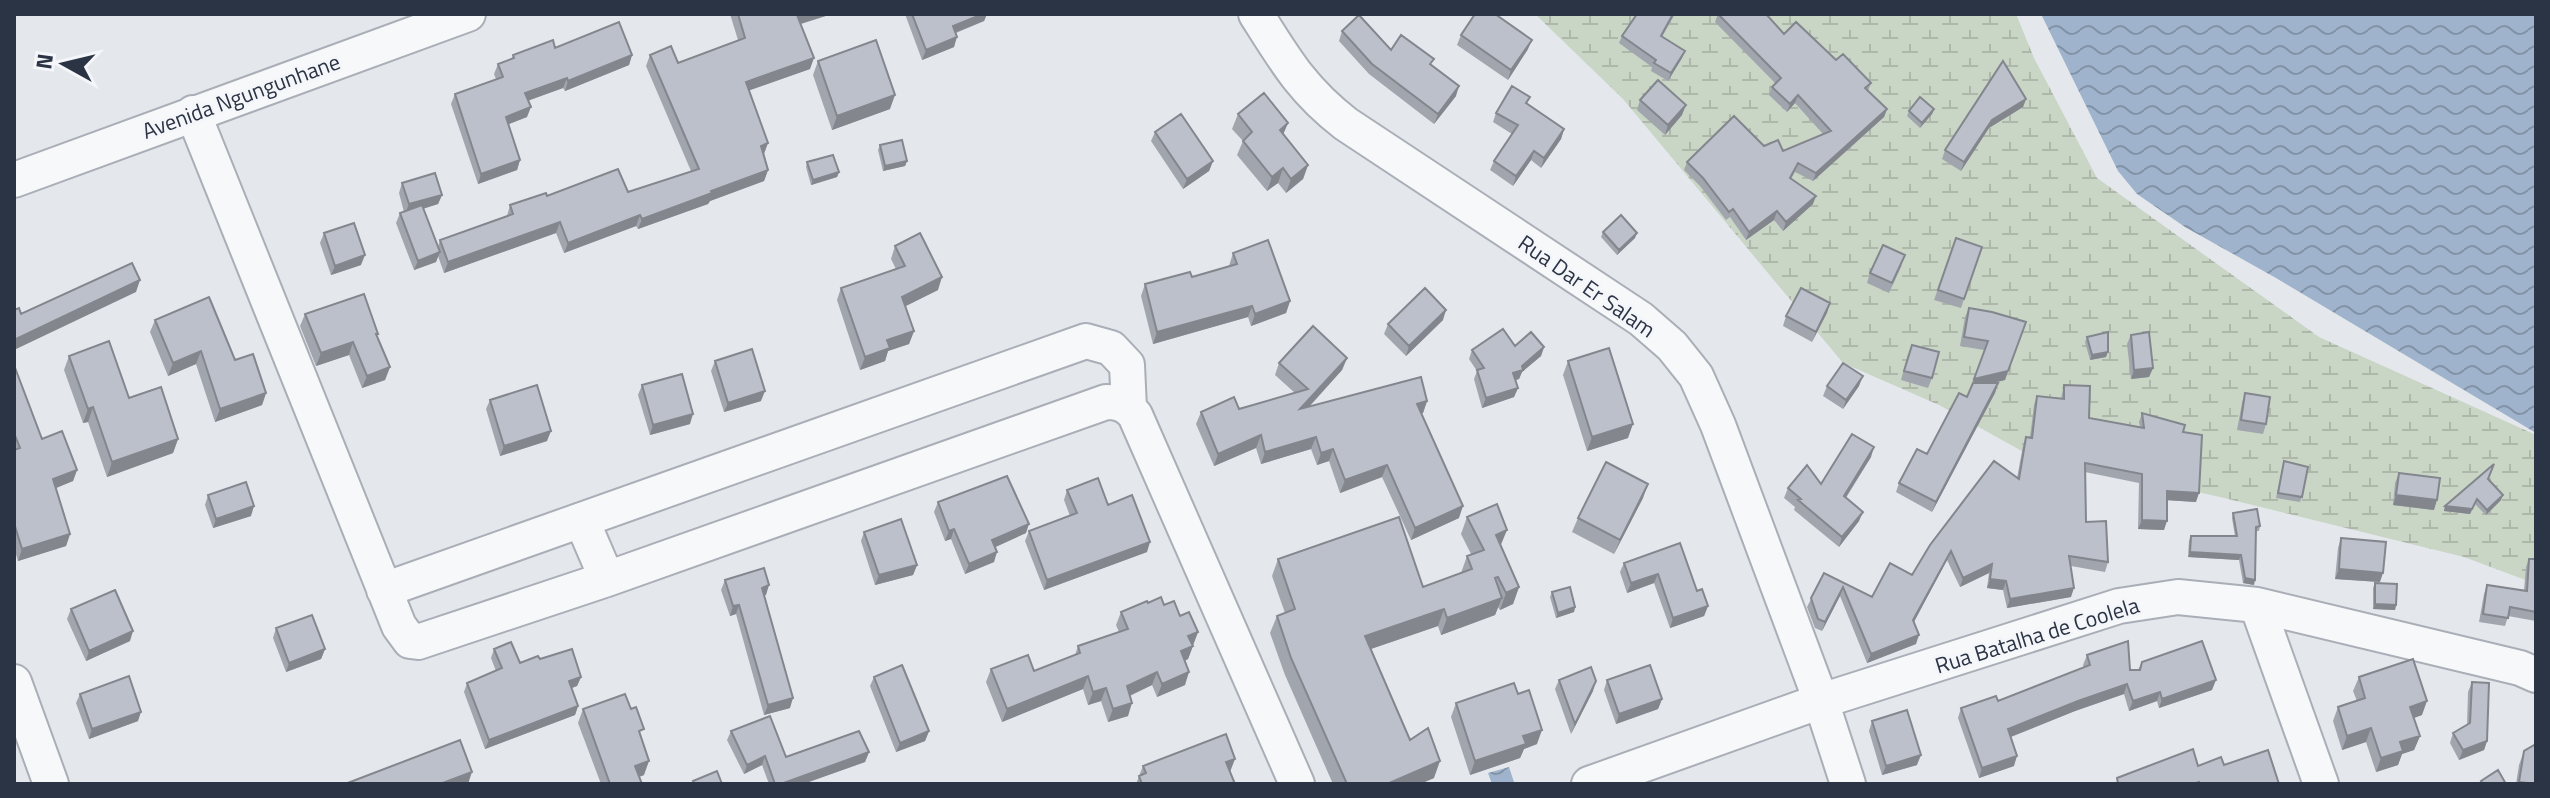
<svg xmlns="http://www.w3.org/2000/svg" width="2550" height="798" font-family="'Titillium Web',sans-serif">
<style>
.wetland{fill:url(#wetland-marsh)}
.water{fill:url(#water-waves)}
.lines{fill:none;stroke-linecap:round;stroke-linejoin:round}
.minor-casing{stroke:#a9aeb7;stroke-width:38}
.minor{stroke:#f7f8fa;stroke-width:34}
.wall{fill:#a1a5ae}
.shaded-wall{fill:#83868d}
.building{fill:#bbc0ca;stroke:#83868d;stroke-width:2}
.labels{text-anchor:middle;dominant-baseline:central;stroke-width:6;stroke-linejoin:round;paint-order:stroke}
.street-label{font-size:22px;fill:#2b3445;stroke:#f4f6f9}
</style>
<defs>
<pattern id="wetland-marsh" width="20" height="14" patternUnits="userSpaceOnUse" patternTransform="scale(2)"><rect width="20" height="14" fill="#c9d6c5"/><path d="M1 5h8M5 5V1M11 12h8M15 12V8" fill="none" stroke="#adb8ab"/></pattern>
<pattern id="water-waves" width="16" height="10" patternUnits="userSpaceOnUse" patternTransform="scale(2)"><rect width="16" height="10" fill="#9fb4cc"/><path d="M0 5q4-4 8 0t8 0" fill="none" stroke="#8293a7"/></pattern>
</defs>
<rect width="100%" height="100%" fill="#e4e7ec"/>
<path class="wetland" d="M1535 14H2016L2034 58 2097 178 2319 337 2536 435V584L2464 557 2220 497 2029 455 1939 405 1843 363 1623 99Z"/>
<path class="water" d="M2041 14H2536V433L2276 278 2185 227 2137 194 2118 171Z
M1509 767 1514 782 1492 784 1488 773Z"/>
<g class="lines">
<defs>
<path id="minor" d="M1256 14C1285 60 1302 90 1346 124L1641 319 1672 346 1696 376 1718 425 1821 701 1848 784
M193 113 399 626 410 641 418 642 607 579 1106 402C1119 402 1127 405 1135 415L1297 784
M14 180 468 14
M582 521 607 579
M384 590 1086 341 1111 348 1127 365 1129 409
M2257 605 2321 784
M14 682 51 784
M1589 784 1821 701 2119 606 2178 597 2257 605 2520 668 2536 675"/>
</defs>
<use href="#minor" class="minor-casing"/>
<use href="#minor" class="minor"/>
</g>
<path class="wall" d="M730 14H832L801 24 810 69 749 90 768 170 764 181 710 201 708 204 638 229 636 226 564 253 556 233 444 273 438 256 436 262 414 270 396 223 400 213 404 212 399 193 402 183 442 195 438 204 423 209 438 247 440 240 507 216 510 205 547 196 628 192 691 171 646 66 650 55 678 63 738 40Z
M905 14H987L984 21 956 33 954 47 922 60Z
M1637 14H1675L1662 37 1682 58 1668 81 1651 71 1652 67 1619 43 1622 36Z
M1718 14 1784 34 1836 60 1871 83 1868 91 1887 109 1884 117 1813 181 1795 172 1791 179 1813 204 1783 231 1774 220 1746 240 1730 217 1726 220 1700 186 1684 170 1687 162 1764 146 1783 151 1823 134 1795 103 1787 112 1769 95 1772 87 1776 84 1715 22Z
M1342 31 1431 65 1456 96 1434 124 1369 74 1339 41Z
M1461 35 1528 49 1508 80 1457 45Z
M555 48 632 55 629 65 565 91 563 88 528 100 527 117 508 124 520 160 517 170 478 184 451 104 455 94 496 79 494 74 498 64 512 59 513 55Z
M818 61 890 109 832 130 813 75Z
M1530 97 1527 103 1564 129 1561 139 1541 168 1531 160 1513 186 1490 170 1494 161 1512 134 1493 122 1496 113Z
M2026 99 2023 107 1989 128 1961 171 1942 159 1945 150Z
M1640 100 1682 115 1665 135 1637 110Z
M1934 109 1932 114 1920 128 1907 116 1909 111Z
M1238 114 1288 123 1283 134 1308 165 1303 179 1286 193 1278 183 1267 191 1237 155 1243 141 1232 129Z
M1155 132 1213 161 1209 171 1183 189 1151 141Z
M880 145 907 161 905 166 883 171 878 150Z
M807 162 839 172 837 177 811 185 806 167Z
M1603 232 1635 238 1617 255 1601 237Z
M324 233 361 265 331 275 320 243Z
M1956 238 1982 247 1961 308 1934 300Z
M895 246 938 290 905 306 914 331 909 344 888 351 885 361 860 370 837 300 841 288 896 269 891 259Z
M1233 253 1290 301 1286 313 1251 326 1248 317 1153 344 1141 296 1145 284 1192 277 1229 266Z
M1902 265 1889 293 1867 283 1870 273Z
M1830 303 1812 342 1783 326 1786 316Z
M1969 308 2026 322 2005 380 1993 383H1998L1995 393 1932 512 1896 492 1899 483 1927 454 1967 397 1984 350 1960 346 1965 317Z
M305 314 377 336 390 367 385 380 362 388 349 355 316 366 300 326Z
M155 320 235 360 266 393 262 405 215 422 196 364 168 376 150 332Z
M1443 320 1406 356 1384 334 1388 324Z
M2131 335 2153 368 2149 377 2131 379 2127 344Z
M2087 337 2106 357 2090 360 2085 342Z
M1515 346 1544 347 1541 356 1522 372 1519 379 1515 380 1518 388 1514 397 1482 408 1474 379 1477 371 1469 359 1472 350Z
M1908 354 1932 378 1928 388 1901 380Z
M69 356 129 398 178 439 173 453 107 477 88 422 83 423 64 370Z
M1347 358 1342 370 1309 407 1427 401 1423 413 1421 414 1459 518 1411 540 1382 477 1340 493 1329 461 1317 465 1311 449 1261 464 1256 448 1214 466 1196 424 1201 412 1239 409 1295 393 1275 375 1279 363Z
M715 361 761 401 724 412 711 371Z
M1568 361 1628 438 1587 451 1563 375Z
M14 365 42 439 77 470 73 481 55 488 70 534 66 546 18 561 14 548Z
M642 385 690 424 650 435 638 395Z
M2064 385 2089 418 2140 427 2139 422 2142 413 2183 432 2196 502 2167 500 2164 530 2138 529 2139 483 2085 472 2086 522 2108 562 2105 572 2071 566V597L2007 608 2003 590 1987 588 1989 573 1960 587 1947 560 1914 622 1916 644 1867 663 1840 596 1822 631 1815 628 1807 607 1824 573 1872 597 1912 575 2017 478 2023 446 2026 437H2030L2034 405 2037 396 2061 398Z
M1827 386H1859L1843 409 1823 396Z
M2245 393 2266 424 2263 434 2237 430 2242 403Z
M490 400 547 441 500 456 486 409Z
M1871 457 1846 498 1859 521 1839 547 1794 510 1795 507 1784 498 1788 488 1821 484Z
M2284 461 2302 497 2300 502 2276 498Z
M2399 473 2434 510 2393 505 2395 483Z
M2488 479 2501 500 2486 515 2475 504 2470 514 2444 511 2445 506Z
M1067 490 1108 505 1147 552 1044 590 1025 541 1029 531 1070 516 1064 500Z
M208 495 251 516 213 528 205 505Z
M1643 498 1614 554 1572 532 1578 518Z
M938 502 1026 533 995 547 994 562 965 574 951 539 945 541 934 512Z
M2233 513 2260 526 2259 531H2256L2254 585 2243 583 2239 560 2188 557 2189 541 2191 536H2235L2232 518Z
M1467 517 1501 545 1519 587 1513 604 1500 610 1498 607 1495 615 1441 635 1438 626 1371 649 1410 740 1434 778 1420 784H1333L1285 675 1270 633 1277 616 1285 613 1272 576 1278 559 1423 587 1461 573 1467 556 1471 554 1461 534Z
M864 532 917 565 913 575 875 585 861 541Z
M2341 538 2380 582 2335 579 2338 548Z
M1680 543 1697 591 1708 606 1704 616 1670 628 1654 583 1627 593 1620 572 1624 563Z
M2529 559H2536V621L2508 616 2505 626 2479 622 2484 594 2487 585 2524 590 2526 567Z
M725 580 766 595H764L790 708 764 715 736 614 730 616 721 590Z
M2375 583 2396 605 2395 610 2373 609V588Z
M1552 592 1575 607 1574 612 1556 618 1550 597Z
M1148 603 1164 605 1180 616 1198 632 1188 659 1185 661V685L1157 697 1152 685 1130 696 1128 716 1108 722 1101 701 1088 705 1083 689 1002 722 986 682 991 669 1034 671 1075 655 1078 646 1119 632 1116 625 1121 612Z
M71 609 130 641 86 661 67 619Z
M276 628 325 649 321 659 286 672 273 638Z
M494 649 520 663 540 659 581 677 577 686 572 688 578 706 575 715 485 749 464 692 467 683 496 671 491 658Z
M2087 655 2130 670H2138L2142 662 2212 690 2159 708 2157 701 2129 711 2124 694 2075 711 2011 737 2014 766 1979 778 1958 718 1961 708 1998 701 2084 667 2083 665Z
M874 677 929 731 925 741 896 752 870 686Z
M2359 677 2422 715 2414 718 2420 736 2414 750 2402 754 2398 765 2376 772 2366 742 2342 750 2333 721 2338 707 2357 701 2353 691Z
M1559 680 1593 691 1571 734 1555 689Z
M1607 680 1662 699 1658 709 1616 724 1604 690Z
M2472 682 2487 741 2484 750 2459 760 2450 743 2453 733 2467 725 2468 692Z
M80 694 138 721 89 739 76 703Z
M1518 694 1537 744 1524 749 1520 758 1470 775 1451 717 1456 703Z
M583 709 641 738 644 775 639 777 642 784H601L578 723Z
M1872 721 1917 765 1882 775 1869 731Z
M731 731 786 757 869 752 865 762 803 784H769L762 765 744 774 727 740Z
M2524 751 2536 784H2516L2519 765Z
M1143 766 1230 772 1235 784H1136Z"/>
<path class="shaded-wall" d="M801 14H832L793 26 797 15Z
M983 14H987L984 21 949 35 953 26Z
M957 37 954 47 922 60 926 50Z
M1532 40 1528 49 1508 80 1511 70Z
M1685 51 1682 58 1668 81 1671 73Z
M632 55 629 65 565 91 568 81Z
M814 58 810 69 742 93 746 82Z
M567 78 563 88 522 103 525 93Z
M1459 86 1456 96 1434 124 1438 114Z
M895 95 890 109 832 130 837 116Z
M1798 95 1795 103 1787 112 1790 104Z
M2026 99 2023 107 1989 128 1961 171 1964 162 1992 120Z
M1686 105 1682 115 1665 135 1668 125Z
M531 107 527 117 502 127 506 117Z
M1887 109 1884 117 1813 181 1816 173Z
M1934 109 1932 114 1920 128 1922 123Z
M1288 123 1282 137 1280 130Z
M1564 129 1561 139 1541 168 1544 158Z
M768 143 764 154 761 146Z
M1534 151 1531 160 1513 186 1516 176Z
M520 160 517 170 478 184 481 174Z
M907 161 905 166 883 171 885 166Z
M1213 161 1209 171 1183 189 1187 179Z
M1308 165 1303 179 1286 193 1291 179Z
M1283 168 1278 183 1267 191 1272 177Z
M768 170 764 181 710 201 708 204 638 229 642 219 711 191Z
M839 172 837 177 811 185 813 180Z
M442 195 438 204 405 214 409 204Z
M1816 196 1813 204 1783 231 1786 222Z
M1777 211 1774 220 1746 240 1749 232Z
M640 215 636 226 564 253 568 243Z
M560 222 556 233 444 273 448 262Z
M1637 233 1635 238 1617 255 1619 250Z
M440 252 436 262 414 270 418 261Z
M365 255 361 265 331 275 335 266Z
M942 277 938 290 898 310 902 297Z
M140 280 136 292 14 350V340Z
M1290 301 1286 313 1251 326 1255 314Z
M1830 303 1827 313 1812 342 1816 332Z
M1252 306 1248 317 1153 344 1157 332Z
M1446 310 1443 320 1406 356 1409 346Z
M914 331 909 344 888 351 885 361 860 370 865 357 887 340Z
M353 342 349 355 316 366 321 353Z
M1544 347 1541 356 1522 372 1519 379 1509 382 1513 373Z
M201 351 196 364 168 376 173 363Z
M2108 352 2106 357 2090 360 2092 355Z
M1347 358 1342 370 1296 421 1300 409Z
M390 367 385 380 362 388 367 376Z
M2153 368 2149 377 2131 379 2134 370Z
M2008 371 2005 380 1971 388 1974 379Z
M1863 376 1859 386 1843 409 1846 400Z
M1998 383 1995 393 1932 512 1936 502Z
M1518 388 1514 397 1482 408 1486 398Z
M765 391 761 401 724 412 728 403Z
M266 393 262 405 215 422 220 409Z
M1427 401 1423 413 1412 416 1417 404Z
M93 407 88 422 83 423 88 409Z
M693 414 690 424 650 435 653 425Z
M1633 424 1628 438 1587 451 1592 437Z
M551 431 547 441 500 456 504 446Z
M1261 435 1256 448 1214 466 1218 454Z
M1316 437 1311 449 1261 464 1265 452Z
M178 439 173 453 107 477 112 462Z
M1874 447 1871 457 1840 506 1844 496Z
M1333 449 1329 461 1317 465 1321 453Z
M1387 465 1382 477 1340 493 1345 480Z
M77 470 73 481 49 491 53 479Z
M1648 484 1643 498 1614 554 1620 540Z
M2167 491 2199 493 2196 502 2164 500Z
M2396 495 2437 500 2434 510 2393 505Z
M2503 495 2501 500 2486 515 2487 510Z
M2477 499 2470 514 2444 511 2445 506Z
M254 506 251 516 213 528 216 519Z
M1463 506 1459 518 1411 540 1415 528Z
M1863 512 1859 521 1839 547 1842 537Z
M2142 520 2167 521 2164 530 2138 529Z
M1029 524 1026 533 989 550 992 540Z
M954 529 951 539 945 541 949 531Z
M1507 530 1500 547 1496 535Z
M70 534 66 546 18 561 22 549Z
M1150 542 1147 552 1044 590 1047 580Z
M1951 551 1947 560 1910 629 1913 620Z
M997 552 994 562 965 574 969 564Z
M2190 552 2241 555 2239 560 2188 557Z
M1992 564 1989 573 1960 587 1963 578Z
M917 565 913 575 875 585 879 575Z
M2339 569 2383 573 2380 582 2335 579Z
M1658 574 1654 583 1627 593 1631 583Z
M2245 578 2255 580 2254 585 2243 583Z
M1990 579 2006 581 2003 590 1987 588Z
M769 585 766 595 758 597 762 588Z
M1519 587 1513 604 1500 610 1506 593Z
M1843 587 1840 596 1822 631 1825 622Z
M2074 588 2071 597 2007 608 2010 599Z
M1502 598 1495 615 1441 635 1447 618Z
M2375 604 2396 605 2395 610 2373 609Z
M739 605 736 614 730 616 733 606Z
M1708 606 1704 616 1670 628 1673 618Z
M1575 607 1574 612 1556 618 1558 613Z
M1444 609 1438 626 1359 653 1365 636Z
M133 631 130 641 86 661 89 651Z
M1198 632 1193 645 1183 649 1188 636Z
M1919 635 1916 644 1867 663 1871 654Z
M1193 646 1188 659 1176 664 1181 651Z
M325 649 321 659 286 672 289 663Z
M1157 672 1152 685 1122 699 1127 686Z
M1189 672 1185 685 1157 697 1162 684Z
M1088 676 1083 689 1002 722 1007 709Z
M581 677 577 686 566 690 569 681Z
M2216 680 2212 690 2159 708 2162 699Z
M1596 681 1593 691 1571 734 1575 724Z
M2127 684 2124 694 2075 711 2005 739 2008 729 2078 701Z
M1106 688 1101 701 1088 705 1093 692Z
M2160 692 2157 701 2129 711 2133 701Z
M793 698 790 708 764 715 768 705Z
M1662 699 1658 709 1616 724 1619 714Z
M2427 701 2422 715 2405 721 2410 707Z
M1132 703 1128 716 1108 722 1113 709Z
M578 706 575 715 485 749 489 740Z
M141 712 138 721 89 739 92 729Z
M2371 728 2366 742 2342 750 2347 736Z
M1542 730 1537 744 1524 749 1520 758 1470 775 1475 761 1523 736Z
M929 731 925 741 896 752 900 743Z
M2420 736 2414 750 2402 754 2398 765 2376 772 2381 758 2400 742Z
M2487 741 2484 750 2459 760 2463 750Z
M869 752 865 762 803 784H781Z
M1921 755 1917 765 1882 775 1886 766Z
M765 756 762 765 744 774 747 765Z
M2017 756 2014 766 1979 778 1982 768Z
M1235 759 1230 772 1226 762Z
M649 761 644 775 630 780 635 766Z
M1440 761 1434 778 1420 784H1387Z
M472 772 468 784H440Z"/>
<path class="building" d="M738 14H801L797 15 814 58 746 82 768 143 761 146 768 170 711 191 712 193 642 219 640 215 568 243 560 222 448 262 440 240 513 214 510 205 546 193 547 196 618 169 628 192 699 169 650 55 671 46 678 63 745 38Z
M912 14H983L953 26 957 37 926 50Z
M1475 14H1495L1532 40 1511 70 1461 35Z
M1637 14H1673L1661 36 1685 51 1671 73 1654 63 1656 60 1622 36Z
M1718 14H1766L1784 34 1796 22 1836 60 1843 54 1871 83 1865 88 1887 109 1816 173 1798 163 1790 178 1816 196 1786 222 1777 211 1749 232 1733 209 1729 212 1703 178 1687 162 1734 116 1764 146 1778 140 1783 151 1831 131 1798 95 1790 104 1772 87 1781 78Z
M1359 15 1391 50 1401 35 1434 59 1430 64 1459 86 1438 114 1372 64 1342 31Z
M619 22 632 55 568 81 567 78 525 93 531 107 506 117 520 160 481 174 455 94 503 77 498 64 514 58 513 55 553 40 555 48Z
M876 40 895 95 837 116 818 61Z
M2003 61 2026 99 1992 120 1964 162 1945 150Z
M1658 80 1686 105 1668 125 1640 100Z
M1512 86 1530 97 1526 103 1564 129 1544 158 1534 151 1516 176 1494 161 1518 125 1496 113Z
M1264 93 1288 123 1280 130 1308 165 1291 179 1283 168 1272 177 1243 141 1252 132 1238 114Z
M1920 97 1934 109 1922 123 1909 111Z
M1181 114 1213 161 1187 179 1155 132Z
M902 140 907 161 885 166 880 145Z
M833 155 839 172 813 180 807 162Z
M435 173 442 195 409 204 402 183Z
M422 205 440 252 418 261 400 213Z
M1621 215 1637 233 1619 250 1603 232Z
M354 223 365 255 335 266 324 233Z
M920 233 942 277 902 297 914 331 887 340 890 348 865 357 841 288 905 266 895 246Z
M1956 238 1982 247 1964 299 1938 290Z
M1268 240 1290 301 1255 314 1252 306 1157 332 1145 284 1190 272 1192 277 1237 264 1233 253Z
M1883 245 1905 255 1892 283 1870 273Z
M132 263 140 280 14 340V310L19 308 21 314Z
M1425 288 1446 310 1409 346 1388 324Z
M1801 288 1830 303 1816 332 1786 316Z
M364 294 378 334H376L390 367 367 376 353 342 321 353 305 314Z
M209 297 235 360 253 354 266 393 220 409 201 351 173 363 155 320Z
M1969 308 1992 312 2026 322 2008 371 1974 379 1988 341 1964 337Z
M1313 326 1347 358 1300 409 1421 377 1427 401 1417 404 1463 506 1415 528 1387 465 1345 480 1333 449 1321 453 1316 437 1265 452 1261 435 1218 454 1201 412 1234 397 1239 409 1308 389 1279 363Z
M1503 329 1515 346 1531 332 1544 347 1522 366 1523 370 1513 373 1518 388 1486 398 1477 370 1484 368 1472 350Z
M2108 332V352L2092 355 2087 337Z
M2149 332 2153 368 2134 370 2131 335Z
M109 341 129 398 161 387 178 439 112 462 93 407 88 409 69 356Z
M1912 345 1939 352 1932 378 1904 371Z
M1609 348 1633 424 1592 437 1568 361Z
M752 349 765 391 728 403 715 361Z
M1843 363 1863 376 1846 400 1827 386Z
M14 365 42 439 62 431 77 470 53 479 70 534 22 549 14 523V450L20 448 14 433Z
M682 374 693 414 653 425 642 385Z
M1973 383H1998L1936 502 1899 483 1917 449 1927 454 1959 393 1967 397Z
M537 385 551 431 504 446 490 400Z
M2064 385 2090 386 2089 418 2144 428 2142 413 2185 425 2183 432 2202 435 2199 493 2167 491V521L2142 520V474L2085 463 2086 522 2106 521 2108 562 2069 556 2074 588 2010 599 2006 581 1990 579 1992 564 1963 578 1951 551 1913 620 1919 635 1871 654 1843 587 1825 622 1818 619 1811 598 1824 573 1872 597 1890 563 1912 575 1930 545 1994 461 2019 479 2026 437 2032 438 2037 396 2064 399Z
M2245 393 2270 397 2266 424 2241 420Z
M1852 434 1874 447 1844 496 1863 512 1842 537 1798 500 1801 499 1788 488 1807 465 1821 484Z
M2284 461 2308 467 2302 497 2278 493Z
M1606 462 1648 484 1620 540 1578 518Z
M2494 464 2488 479 2503 495 2487 510 2477 499 2472 509 2445 506Z
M2399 473 2440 478 2437 500 2396 495Z
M1007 476 1029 524 992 540 997 552 969 564 954 529 949 531 938 502Z
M1098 478 1108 505 1132 495 1150 542 1047 580 1029 531 1077 513 1067 490Z
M246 482 254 506 216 519 208 495Z
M1497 504 1507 530 1496 535 1519 587 1506 593 1498 577 1495 578 1502 598 1447 618 1444 609 1365 636 1410 740 1428 728 1440 761 1387 784H1347L1291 658 1277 616 1295 609 1278 559 1399 517 1423 587 1472 569 1467 556 1484 550 1467 517Z
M2257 509 2260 526 2256 527 2255 580 2245 578 2241 555 2190 552 2191 536H2237L2233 513Z
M901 519 917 565 879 575 864 532Z
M2341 538 2386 542 2383 573 2339 569Z
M1680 543 1697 591 1702 589 1708 606 1673 618 1658 574 1631 583 1624 563Z
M2529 559H2536V612L2510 607 2508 618 2483 614 2487 585 2527 591Z
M764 568 769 585 762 588 793 698 768 705 739 605 733 606 725 580Z
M2375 583 2397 584 2396 605 2375 604Z
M1570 587 1575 607 1558 613 1552 592Z
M115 590 133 631 89 651 71 609Z
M1161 597 1164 605 1174 601 1180 616 1189 612 1198 632 1188 636 1193 646 1181 651 1189 672 1162 684 1157 672 1127 686 1132 703 1113 709 1106 688 1093 692 1088 676 1007 709 991 669 1028 655 1034 671 1080 653 1078 646 1128 629 1121 612 1147 601 1148 603Z
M312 615 325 649 289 663 276 628Z
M2128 641 2130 670H2140L2142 662 2202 641 2216 680 2162 699 2160 692 2133 701 2127 684 2078 701 2008 729 2017 756 1982 768 1961 708 1996 696 1998 701 2090 665 2087 655Z
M511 642 520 663 538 656 540 659 572 649 581 677 569 681 578 706 489 740 467 683 502 668 494 649Z
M2413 659 2427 701 2410 707 2420 736 2400 742 2403 751 2381 758 2371 728 2347 736 2338 707 2365 698 2359 677Z
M902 665 929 731 900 743 874 677Z
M1650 665 1662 699 1619 714 1607 680Z
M1591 667 1596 681 1575 724 1559 680Z
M129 676 141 712 92 729 80 694Z
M2472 682 2489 683 2487 741 2463 750 2453 733 2470 723Z
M1514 683 1518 694 1529 690 1542 730 1523 736 1526 744 1475 761 1456 703Z
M625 694 631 709 636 707 644 729 639 731 649 761 635 766 642 784H610L583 709Z
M1907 710 1921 755 1886 766 1872 721Z
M770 716 786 757 859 731 869 752 781 784H775L765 756 747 765 731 731Z
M1226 734 1235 759 1226 762 1235 784H1142L1139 776 1146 773 1143 766Z
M460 740 472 772 440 784H345Z
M2536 744V784L2519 782 2524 751Z
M2193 749 2198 766 2221 757 2224 765 2268 750 2279 784H2200L2199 782 2193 784H2118L2117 778Z
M2498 770 2506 784H2483L2481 781Z
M717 771 722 784H695L693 781Z"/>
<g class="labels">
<g class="street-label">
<text transform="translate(241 96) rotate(-20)">Avenida Ngungunhane</text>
<text transform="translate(1587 286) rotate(35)">Rua Dar Er Salam</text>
<text transform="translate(2037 635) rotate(-17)">Rua Batalha de Coolela</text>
</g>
</g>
<rect width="2550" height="798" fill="none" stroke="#2b3445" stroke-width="32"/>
<g transform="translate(64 64) rotate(278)" stroke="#f4f6f9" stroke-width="6" paint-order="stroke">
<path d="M0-6L14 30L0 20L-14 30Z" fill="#2b3445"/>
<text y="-12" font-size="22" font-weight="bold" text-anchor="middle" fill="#2b3445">N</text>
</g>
</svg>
